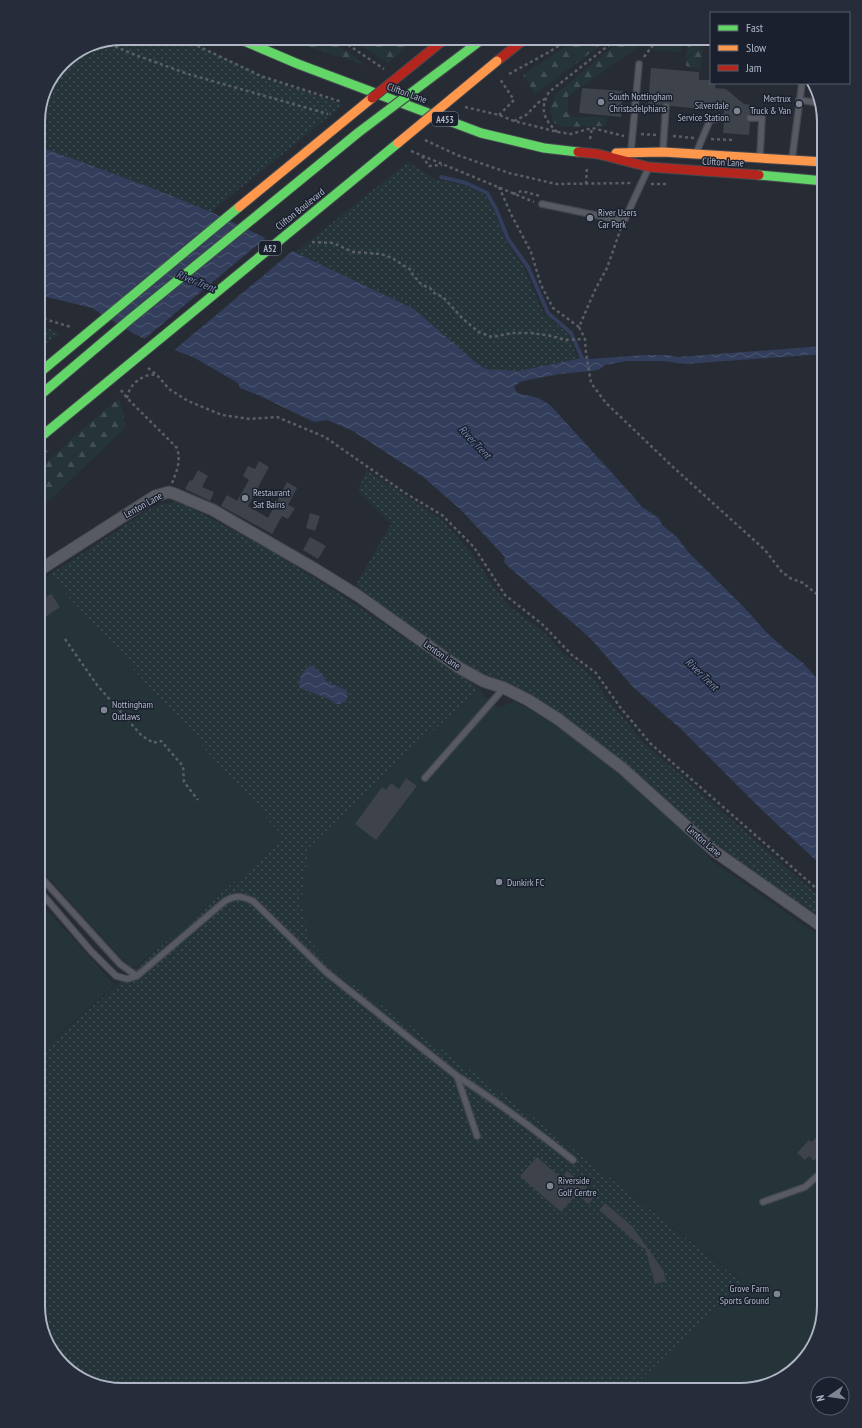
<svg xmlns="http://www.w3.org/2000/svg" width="862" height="1428" font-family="'PT Sans Narrow',sans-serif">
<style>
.grass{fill:url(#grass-dots)}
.forest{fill:url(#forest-firs)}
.garden{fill:#243439}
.water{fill:url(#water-waves)}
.pier{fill:#272b33}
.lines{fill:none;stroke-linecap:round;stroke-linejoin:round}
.stream{stroke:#323e5b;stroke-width:4}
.building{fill:#3e424a}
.lane-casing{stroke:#43464d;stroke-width:8}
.street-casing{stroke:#43464d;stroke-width:13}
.fast-casing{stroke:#444850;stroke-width:11}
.slow-casing{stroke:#444850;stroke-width:11}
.jam-casing{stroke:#444850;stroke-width:11}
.path{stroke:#5a5e66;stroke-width:2.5;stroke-dasharray:3 3;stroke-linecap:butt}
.lane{stroke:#575a62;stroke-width:5.5}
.street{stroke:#575a62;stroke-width:11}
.fast{stroke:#63d668;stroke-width:9}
.slow{stroke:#ff974d;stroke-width:9}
.jam{stroke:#b3261e;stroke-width:9}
.fast-bridge-casing{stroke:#44474f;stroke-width:11;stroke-linecap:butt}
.slow-bridge-casing{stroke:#44474f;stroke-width:11;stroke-linecap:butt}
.jam-bridge-casing{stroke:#44474f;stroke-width:11;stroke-linecap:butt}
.fast-bridge{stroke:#63d668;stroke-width:9}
.slow-bridge{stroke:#ff974d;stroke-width:9}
.jam-bridge{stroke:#b3261e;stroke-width:9}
.poi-dot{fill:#808593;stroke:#1a202e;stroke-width:1.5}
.labels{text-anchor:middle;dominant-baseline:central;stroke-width:3;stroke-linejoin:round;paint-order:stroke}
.shield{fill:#1a202e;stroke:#838998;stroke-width:1}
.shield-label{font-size:9px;font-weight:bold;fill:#b0b6c6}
.street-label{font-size:10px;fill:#b0b6c6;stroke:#1a202e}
.poi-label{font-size:10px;fill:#b0b6c6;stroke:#1a202e;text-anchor:start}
.water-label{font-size:11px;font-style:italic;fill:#7888ae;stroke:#1a202e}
.rim{fill:none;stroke:#b0b6c6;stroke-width:2}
</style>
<defs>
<pattern id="grass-dots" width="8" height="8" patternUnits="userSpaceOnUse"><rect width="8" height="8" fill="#243439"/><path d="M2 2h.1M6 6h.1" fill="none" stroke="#414f54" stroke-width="1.8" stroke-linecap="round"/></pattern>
<pattern id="forest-firs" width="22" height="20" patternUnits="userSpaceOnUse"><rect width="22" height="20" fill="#243439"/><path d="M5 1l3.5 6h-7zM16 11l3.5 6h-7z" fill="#414f54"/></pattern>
<pattern id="water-waves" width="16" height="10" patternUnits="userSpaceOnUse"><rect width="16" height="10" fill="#323e5b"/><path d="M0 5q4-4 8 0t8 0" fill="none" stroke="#4d5871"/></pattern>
</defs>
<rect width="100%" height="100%" fill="#272b33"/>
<path class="grass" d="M122 38H183L262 76 343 105 211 212 152 188 38 146V117L45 90 63 63 90 44Z
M408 162 435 179 466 186 485 195 494 210 505 240 524 268 544 314 568 334 578 359 519 371 486 369 474 361 414 309 296 252Z
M38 324 60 333 38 350Z
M366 470 442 520 470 551 496 590 509 606 545 633 563 653 593 677 605 696 645 744 824 901V922L714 844 619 759 556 711 500 681 469 667 353 590 391 524 358 491Z
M178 501 272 551 344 597 480 689 392 768 309 848 311 942 331 964 349 981 517 1104 743 1283 630 1390H117L75 1376 47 1343 38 1306V1054L284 838 49 575 153 507Z"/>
<path class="forest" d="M291 38H329L366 65 311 48Z
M348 38H417L388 63Z
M578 38H610L535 94 523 75Z
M623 38H641L637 48 568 96V112L572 117H607L606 126 562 127 553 122 550 109 556 94Z
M688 38H703L701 69 686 66Z
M119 398 126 425 122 431 38 511V470L77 434Z"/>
<path class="garden" d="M649 38H682L681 52 649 50Z
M49 575 284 838 136 967 130 966 122 959 38 866V582Z
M480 689 485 697 499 708 514 701C567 728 614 768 658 809 676 825 696 841 711 860L824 939V1306L810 1352 777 1381 740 1390H630L743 1282 517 1104 349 981 331 964 311 942 301 904 309 848 392 768Z
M38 900 115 985 38 1053Z"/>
<path class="water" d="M38 146 152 188 211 212 414 309 474 361 486 369 519 371 582 358 590 359 645 355H668L678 357 824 346V354L685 364 664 361H627L605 365 598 370 592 371 559 374 528 380 520 382 514 387 517 393C532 397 537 395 551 406L632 495 642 507 659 518 662 525 677 537 688 552 744 607 766 632 787 651 803 663 824 686V868L762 810 682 730 634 688 590 638 510 568 504 562 505 557 460 509 422 476 353 431 327 420 314 422 258 395 240 388 238 383 193 357 147 340 133 333 92 308 38 295Z
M310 666H313L323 675 326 681 346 690 348 695 345 702 339 704H336L329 699 300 688C297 680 303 670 310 666Z"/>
<path class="pier" d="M268 236 295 249 173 351 143 340Z"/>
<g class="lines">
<path class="stream" d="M441 177 466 183 487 193 496 209 508 239 528 267 548 313 571 333 582 358"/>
</g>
<path class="building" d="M651 68 699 72V80H711V83H716L715 88 726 89 744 104 750 105V114L748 115 746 118 747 120 750 122 749 135 723 133 724 122 727 121 728 118 727 115 724 114V111L670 106 667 102H664L662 105 648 104Z
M582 88 623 91 621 117 579 113Z
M259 461 269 467 248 506 268 518 287 482 297 488 288 505 295 508 288 519 282 516 272 534 221 506 227 495 237 501 249 480 243 476 248 466 255 469Z
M198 470 208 476 202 487 214 492 210 501 185 489 190 480 192 481Z
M310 513 320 516 315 531 306 528Z
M310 537 326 546 318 559 303 550Z
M51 594 60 607 38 622V602Z
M406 778 417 786 376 840 355 824 382 787 386 790 391 783 399 789Z
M824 1128V1149L814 1161 809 1156 805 1160 797 1153 809 1140 812 1142Z
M537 1157 561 1178 567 1171 595 1195 589 1204 577 1194 561 1212 520 1176Z
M605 1203 632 1226 663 1270 666 1281 655 1284 645 1248 644 1249 599 1210Z"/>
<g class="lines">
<defs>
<path id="lane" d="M799 100 819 103
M750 118H762L760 155
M663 149 666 106
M631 151 639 64
M697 151 710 120 724 118
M792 159 802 83
M542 204 624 221 648 169
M425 778 504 688
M38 874 120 964 137 976
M38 889 91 951 116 976 127 979 137 976 225 901C237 895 241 896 253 901L326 972 457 1076 477 1136
M457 1076C498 1102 535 1130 573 1160
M763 1202 805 1187 824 1170"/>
<path id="street" d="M38 571 155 496 169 492 175 494 213 510 315 569 357 595 458 667 483 681 504 688 528 700 558 719 622 768 714 851 824 928"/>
<path id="fast" d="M237 38 298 64 481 133 544 148 578 152
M759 175 824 181"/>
<path id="slow" d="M616 153 663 152 824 162"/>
<path id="jam" d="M497 61 526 38
M578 152 598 154 649 167 759 175"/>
</defs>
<use href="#lane" class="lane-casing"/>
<use href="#street" class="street-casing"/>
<use href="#fast" class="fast-casing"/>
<use href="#slow" class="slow-casing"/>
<use href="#jam" class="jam-casing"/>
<path class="path" d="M169 38 175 41 193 45
M181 38 261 76 342 102
M338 38 384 69
M104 42 133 54 188 74 328 114
M644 57 653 45
M509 74 549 52 571 38
M465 107 499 115 514 121 558 132 571 134 592 128 624 136
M499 115 514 100 500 79
M514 121 526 115 539 102 545 99
M557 132C544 119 539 110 549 92L618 38
M641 134 656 135
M673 136 694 138
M590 139 592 128
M711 139 734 140
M425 140 457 155 509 173 556 184 632 183
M411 151 534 202
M422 156 429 166 442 165
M586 184 587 166
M651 184H666
M499 187 511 214 531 252 541 285 553 308 579 327
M513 194 522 191 540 196
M621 228 607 268 595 290 579 327 585 339 586 353 591 383 606 403 673 467 765 550 782 572 790 578 803 583 824 600
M312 242 333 243 353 252 381 254 392 258 411 270 413 275 422 285 430 288 434 293 443 297 463 319 479 332 492 337 512 333H531L552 336 565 340 585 339
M38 317 71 327
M148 368 157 375 169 389 188 401 222 415 250 419 277 417 325 437 405 493 442 515 474 547 505 595 542 624 572 655 596 673 620 707 651 744 824 895
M121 390 127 398 177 448C181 461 177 471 172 483
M127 398C129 384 143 373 157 375
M38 460 47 451
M65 639 97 685 142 736 154 743 158 741H161L183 766 184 782 198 800"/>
<use href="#lane" class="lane"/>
<use href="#street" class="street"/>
<use href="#fast" class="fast"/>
<use href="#slow" class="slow"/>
<use href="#jam" class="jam"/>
<defs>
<path id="fast-bridge" d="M38 374 239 207
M38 397 129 320 359 132 480 41
M43 435 398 143"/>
<path id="slow-bridge" d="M398 143 497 61
M239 207 372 98"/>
<path id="jam-bridge" d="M372 98 446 38"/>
</defs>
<use href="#fast-bridge" class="fast-bridge-casing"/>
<use href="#slow-bridge" class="slow-bridge-casing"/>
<use href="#jam-bridge" class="jam-bridge-casing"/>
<use href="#fast-bridge" class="fast-bridge"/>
<use href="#slow-bridge" class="slow-bridge"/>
<use href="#jam-bridge" class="jam-bridge"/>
</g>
<g class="poi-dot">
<circle cx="601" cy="102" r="4"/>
<circle cx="799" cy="104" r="4"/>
<circle cx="737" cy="111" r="4"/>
<circle cx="590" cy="218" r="4"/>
<circle cx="245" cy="498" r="4"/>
<circle cx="104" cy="710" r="4"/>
<circle cx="499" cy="882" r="4"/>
<circle cx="550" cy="1186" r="4"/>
<circle cx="777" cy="1294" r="4"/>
</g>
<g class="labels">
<g class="shield">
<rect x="432" y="112" width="26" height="14" rx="3"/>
<rect x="259" y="241" width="22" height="14" rx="3"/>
</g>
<g class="shield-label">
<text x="445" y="119">A453</text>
<text x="270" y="248">A52</text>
</g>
<g class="street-label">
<text transform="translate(407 93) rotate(20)">Clifton Lane</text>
<text transform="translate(723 162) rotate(3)">Clifton Lane</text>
<text transform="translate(300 209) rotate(-39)">Clifton Boulevard</text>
<text transform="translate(143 505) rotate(-29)">Lenton Lane</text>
<text transform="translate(442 655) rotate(35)">Lenton Lane</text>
<text transform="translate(704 841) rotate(41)">Lenton Lane</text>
</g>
<g class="poi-label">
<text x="609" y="96">South Nottingham<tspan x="609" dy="12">Christadelphians</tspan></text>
<text x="791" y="98" text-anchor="end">Mertrux<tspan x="791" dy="12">Truck &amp; Van</tspan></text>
<text x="729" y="105" text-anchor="end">Silverdale<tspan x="729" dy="12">Service Station</tspan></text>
<text x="598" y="212">River Users<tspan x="598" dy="12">Car Park</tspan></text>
<text x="253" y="492">Restaurant<tspan x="253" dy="12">Sat Bains</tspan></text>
<text x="112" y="704">Nottingham<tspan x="112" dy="12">Outlaws</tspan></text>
<text x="507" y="882">Dunkirk FC</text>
<text x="558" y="1180">Riverside<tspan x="558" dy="12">Golf Centre</tspan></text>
<text x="769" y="1288" text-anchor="end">Grove Farm<tspan x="769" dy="12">Sports Ground</tspan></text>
</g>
<g class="water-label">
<text transform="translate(196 281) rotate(22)">River Trent</text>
<text transform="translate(475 442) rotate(46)">River Trent</text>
<text transform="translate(702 674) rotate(44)">River Trent</text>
</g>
</g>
<path d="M0 0H862V1428H0ZM122 45H740A77 77 0 0 1 817 122V1306A77 77 0 0 1 740 1383H122A77 77 0 0 1 45 1306V122A77 77 0 0 1 122 45Z" fill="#262c3a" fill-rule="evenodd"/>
<path class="rim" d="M122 45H740A77 77 0 0 1 817 122V1306A77 77 0 0 1 740 1383H122A77 77 0 0 1 45 1306V122A77 77 0 0 1 122 45Z"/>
<rect x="710" y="12" width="140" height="72" fill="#1a202e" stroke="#565c6b"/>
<rect x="718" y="25" width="20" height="6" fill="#63d668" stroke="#565c6b"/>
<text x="746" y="32" font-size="12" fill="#b0b6c6">Fast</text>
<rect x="718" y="45" width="20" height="6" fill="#ff974d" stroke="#565c6b"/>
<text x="746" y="52" font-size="12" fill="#b0b6c6">Slow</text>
<rect x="718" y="65" width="20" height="6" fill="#b3261e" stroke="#565c6b"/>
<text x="746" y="72" font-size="12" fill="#b0b6c6">Jam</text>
<g transform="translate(830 1396) rotate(257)"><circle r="19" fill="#1a202e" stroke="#565c6b"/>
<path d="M0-3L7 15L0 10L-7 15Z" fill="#808593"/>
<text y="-6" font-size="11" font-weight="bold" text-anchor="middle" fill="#b0b6c6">N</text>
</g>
</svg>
